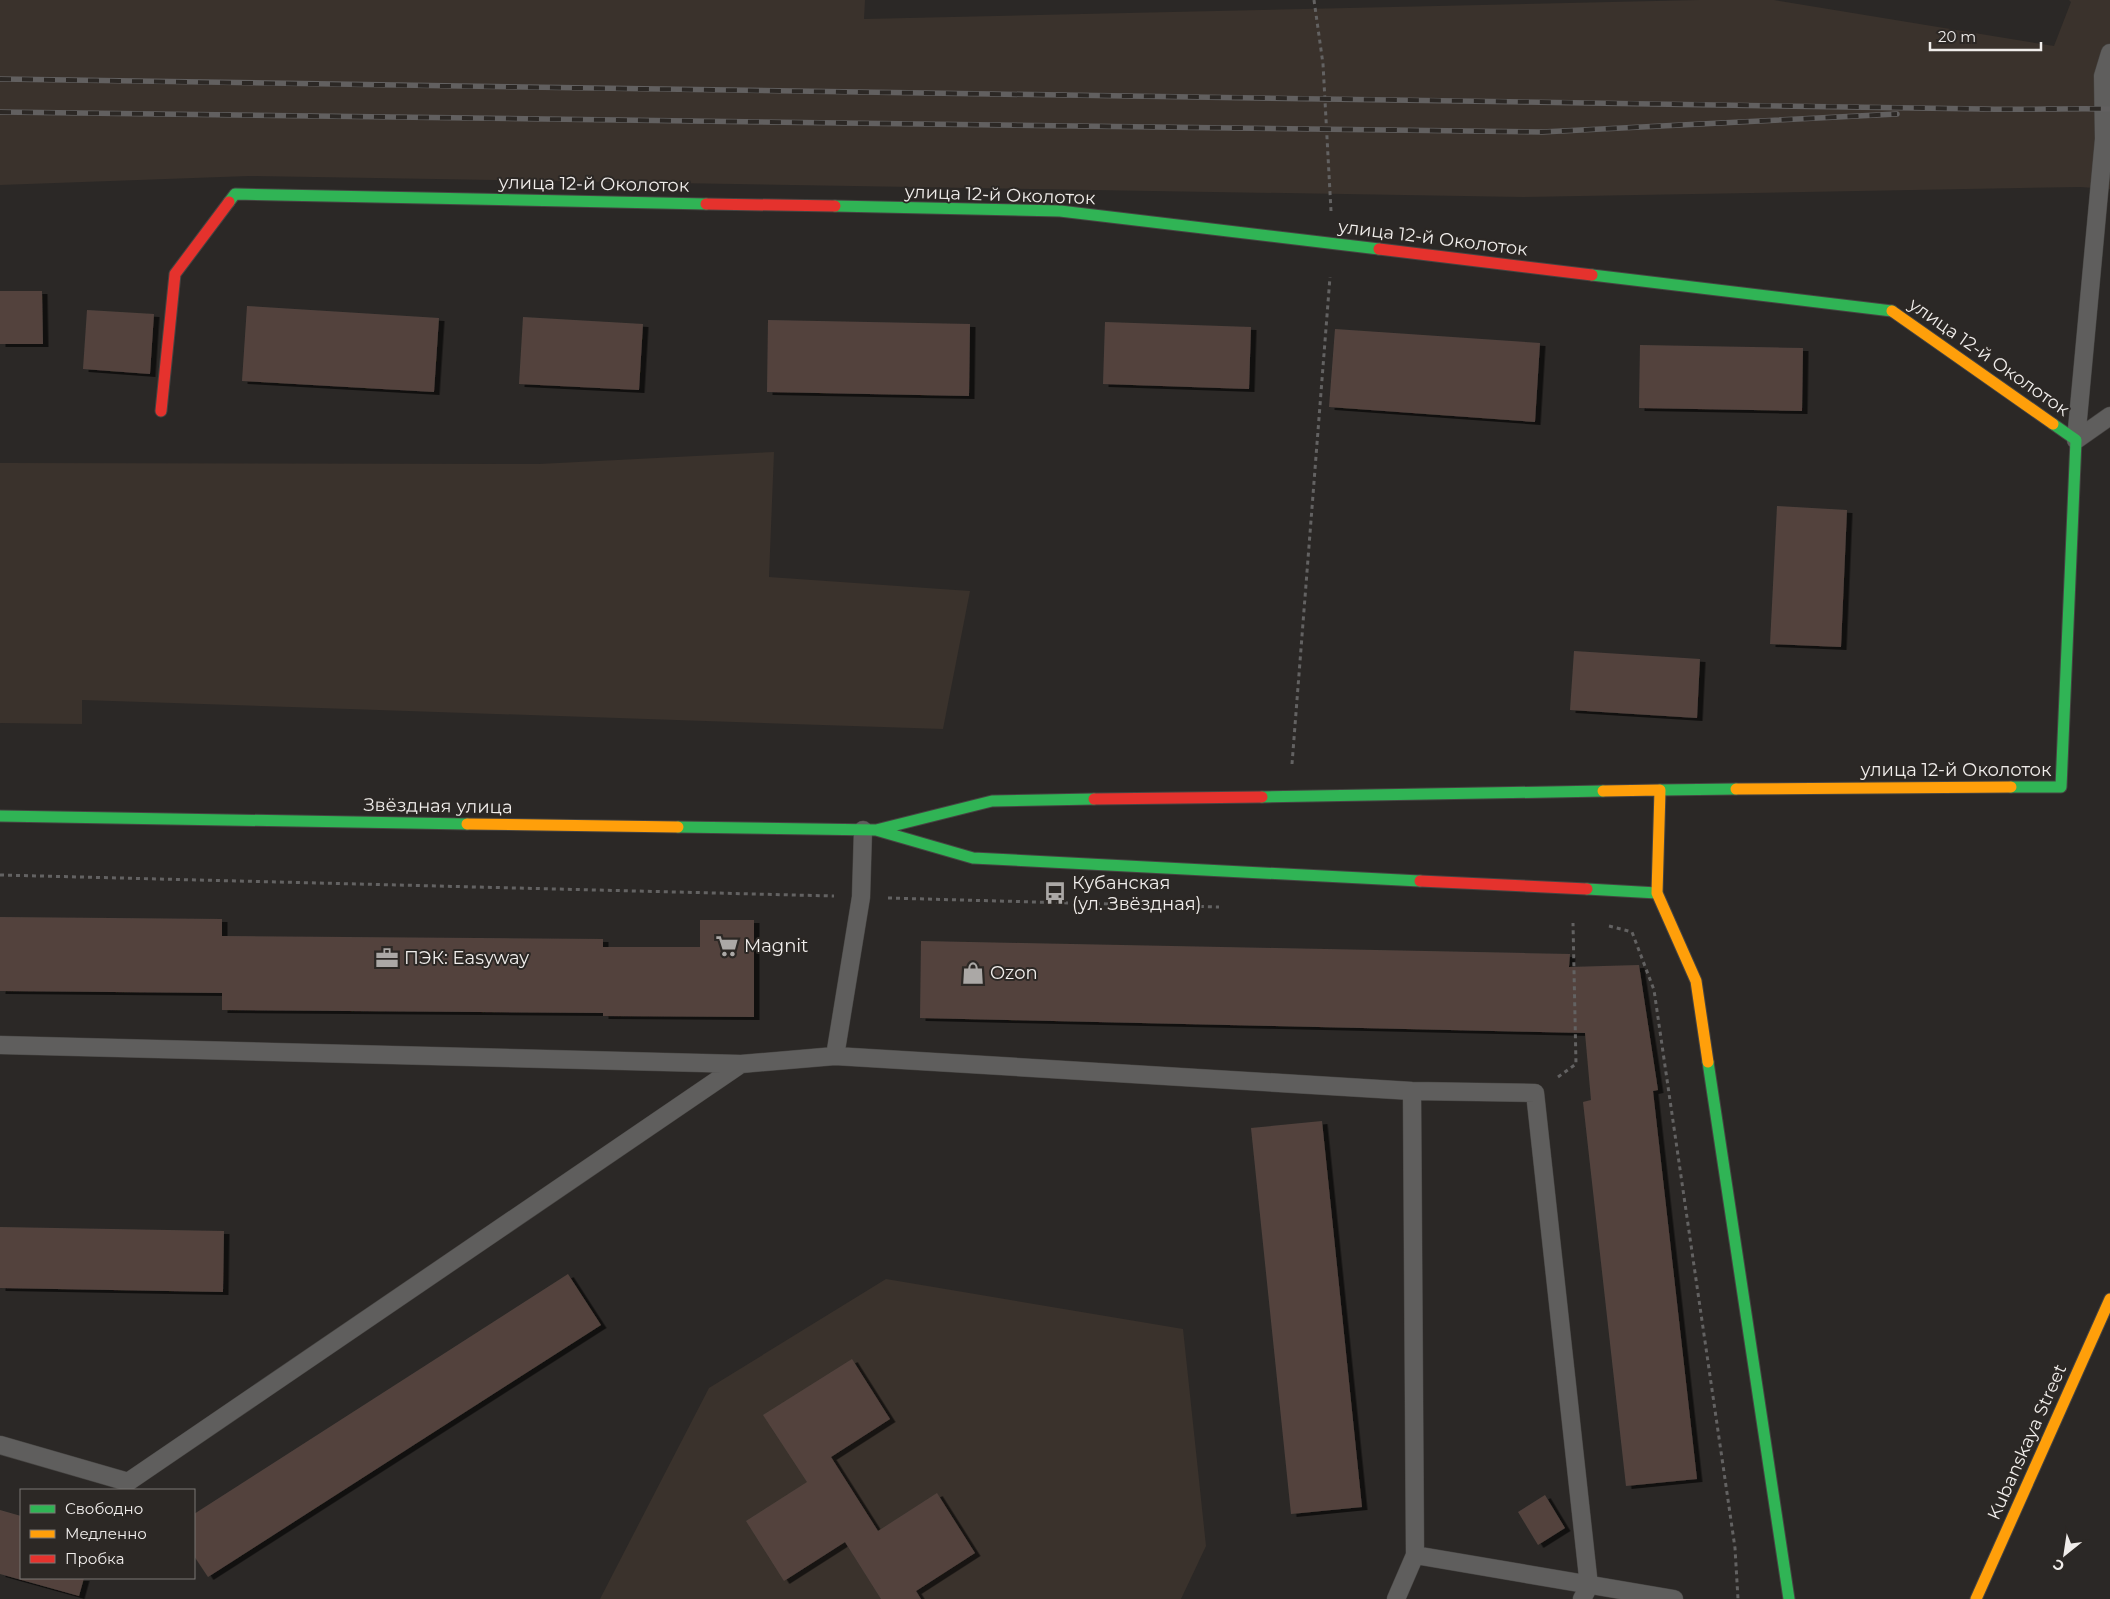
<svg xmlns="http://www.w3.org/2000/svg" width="2110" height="1599" font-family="Montserrat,sans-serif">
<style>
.built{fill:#3a322c}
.building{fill:#52433e;filter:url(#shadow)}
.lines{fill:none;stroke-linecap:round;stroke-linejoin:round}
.lane-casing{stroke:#464442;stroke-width:19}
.fast-casing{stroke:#464442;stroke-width:13}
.slow-casing{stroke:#464442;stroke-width:13}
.jam-casing{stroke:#464442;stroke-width:13}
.path{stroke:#636262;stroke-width:3;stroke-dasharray:4 4;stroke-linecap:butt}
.lane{stroke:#5f5e5d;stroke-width:18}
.fast{stroke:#30b455;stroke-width:11}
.slow{stroke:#ff9f0a;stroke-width:11}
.jam{stroke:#e5322d;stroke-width:11}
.rail-casing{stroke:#626060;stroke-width:5.5}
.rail{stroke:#2c2825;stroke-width:4;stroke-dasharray:11;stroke-linecap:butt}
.labels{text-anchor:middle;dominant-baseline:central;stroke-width:4;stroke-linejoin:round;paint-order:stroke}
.street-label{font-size:18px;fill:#f0edeb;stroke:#2c2825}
.poi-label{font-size:18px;fill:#f0edeb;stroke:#2c2825;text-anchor:start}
</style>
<defs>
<filter id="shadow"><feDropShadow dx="5.5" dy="3" stdDeviation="0" flood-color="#0009"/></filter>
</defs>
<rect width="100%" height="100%" fill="#2b2826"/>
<path class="built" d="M0 0H865L864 19 1699 0H1774L2054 46 2071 2 2069 0H2110V189L2080 187 1522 197 249 176 0 185Z
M774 452 769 577 970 591 943 729 82 700V724L0 723V463L539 464Z
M886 1279 1183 1329 1206 1546 1181 1599H600L709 1388Z"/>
<path class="building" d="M0 291H42L43 344H0Z
M247 306 439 318 434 392 242 381Z
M87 310 154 314 150 374 83 369Z
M523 317 643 324 639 390 519 384Z
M768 320 970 324 969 396 767 392Z
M1105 322 1251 327 1249 389 1103 384Z
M1335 329 1540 343 1535 422 1329 407Z
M1640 345 1803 348 1802 411 1639 408Z
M1777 506 1847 510 1841 647 1770 644Z
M1574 651 1700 659 1697 718 1570 710Z
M0 917 222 919V936L603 939V947H700V920H754V1017L603 1016V1013L222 1010V993L0 991Z
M921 941 1570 954 1569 967 1639 965 1658 1090 1653 1091 1697 1479 1626 1486 1583 1102 1591 1100 1585 1033 920 1018Z
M1322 1121 1362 1507 1291 1514 1251 1128Z
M0 1227 224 1231 223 1292 0 1288Z
M568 1274 601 1325 208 1577 194 1556V1514Z
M852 1359 890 1419 831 1457 878 1531 937 1493 975 1553 916 1591 921 1599H881L845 1542 784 1581 746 1521 807 1482 763 1415Z
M1545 1495 1565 1528 1538 1545 1518 1512Z
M0 1510 21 1516V1578H84L79 1596 0 1574Z"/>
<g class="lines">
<defs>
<path id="lane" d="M2076 440 2104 139 2103 76 2110 53
M2076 440 2110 416
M863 830 861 897 835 1056 1412 1091 1535 1093 1589 1586 1582 1599
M0 1045 741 1064 835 1056
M1412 1091 1415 1555 1674 1599
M0 1445 128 1482 741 1064
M1396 1599 1415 1555"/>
<path id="fast" d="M229 202 235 194 706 204
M835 206 1060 211 1379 249
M1592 275 1892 311
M2011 787H2061L2076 440 2053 424
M1660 790 1736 789
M1262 797 1603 791
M0 816 467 824
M678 827 876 830 992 801 1094 799
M876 830 973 858 1420 881
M1587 889 1657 893
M1708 1062 1789 1599"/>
<path id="slow" d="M1892 311 2053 424
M1736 789 2011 787
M1603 791 1660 790 1657 893 1696 981 1708 1062
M467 824 678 827
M1976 1599 2110 1299"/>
<path id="jam" d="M706 204 835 206
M1379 249 1592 275
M161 411 175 274 229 202
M1094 799 1262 797
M1420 881 1587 889"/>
</defs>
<use href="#lane" class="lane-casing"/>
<use href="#fast" class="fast-casing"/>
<use href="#slow" class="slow-casing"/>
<use href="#jam" class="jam-casing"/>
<path class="path" d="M1314 0 1323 64 1331 211
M1292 764 1330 277
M0 875 834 896
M888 898 1219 907
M1609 926 1632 932 1654 990 1735 1548 1738 1599
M1558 1077 1576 1064 1573 923"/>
<use href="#lane" class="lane"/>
<use href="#fast" class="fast"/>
<use href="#slow" class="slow"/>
<use href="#jam" class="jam"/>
<defs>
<path id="rail" d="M0 79C661 90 1322 98 1983 109 2025 110 2068 108 2110 109
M0 112 1542 132 1897 114"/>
</defs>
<use href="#rail" class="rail-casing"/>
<use href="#rail" class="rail"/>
</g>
<defs>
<symbol id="bus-bare" viewBox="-9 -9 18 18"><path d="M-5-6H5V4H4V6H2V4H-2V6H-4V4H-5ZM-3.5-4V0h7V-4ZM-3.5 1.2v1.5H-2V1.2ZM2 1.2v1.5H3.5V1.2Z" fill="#aba8a6" stroke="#2c2825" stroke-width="2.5" paint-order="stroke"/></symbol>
<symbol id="supermarket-bare" viewBox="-9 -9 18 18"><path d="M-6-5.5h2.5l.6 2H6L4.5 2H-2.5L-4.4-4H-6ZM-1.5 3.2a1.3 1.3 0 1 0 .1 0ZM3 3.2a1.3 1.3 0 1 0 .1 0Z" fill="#aba8a6" stroke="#2c2825" stroke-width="2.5" paint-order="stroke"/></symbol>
<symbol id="office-bare" viewBox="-9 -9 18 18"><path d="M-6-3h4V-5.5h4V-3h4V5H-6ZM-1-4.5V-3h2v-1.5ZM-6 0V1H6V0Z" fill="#aba8a6" stroke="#2c2825" stroke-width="2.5" paint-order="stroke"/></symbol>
<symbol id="shop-bare" viewBox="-9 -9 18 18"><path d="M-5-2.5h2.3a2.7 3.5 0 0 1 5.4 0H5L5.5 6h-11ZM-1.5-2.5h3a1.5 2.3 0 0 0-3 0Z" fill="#aba8a6" stroke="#2c2825" stroke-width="2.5" paint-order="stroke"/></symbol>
</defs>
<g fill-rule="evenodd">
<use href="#bus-bare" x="1039" y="877" width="32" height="32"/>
<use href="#supermarket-bare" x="711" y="930" width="32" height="32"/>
<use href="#office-bare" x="371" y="942" width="32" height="32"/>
<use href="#shop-bare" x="957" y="957" width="32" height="32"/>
</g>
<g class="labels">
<g class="street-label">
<text transform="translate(594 184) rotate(1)">улица 12-й Околоток</text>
<text transform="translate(1000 195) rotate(2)">улица 12-й Околоток</text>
<text transform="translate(1433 238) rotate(7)">улица 12-й Околоток</text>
<text transform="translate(1989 357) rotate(35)">улица 12-й Околоток</text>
<text x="1956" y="770">улица 12-й Околоток</text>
<text transform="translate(438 806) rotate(1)">Звёздная улица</text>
<text transform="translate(2027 1442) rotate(-66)">Kubanskaya Street</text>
</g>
<g class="poi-label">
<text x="1072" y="883">Кубанская<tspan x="1072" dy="21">(ул. Звёздная)</tspan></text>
<text x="744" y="946">Magnit</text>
<text x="404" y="958">ПЭК: Easyway</text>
<text x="990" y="973">Ozon</text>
</g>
</g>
<rect x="20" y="1489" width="175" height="90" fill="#2c2825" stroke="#7a7774"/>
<rect x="30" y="1505" width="25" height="8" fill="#30b455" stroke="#7a7774"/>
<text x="65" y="1514" font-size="15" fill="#f0edeb">Свободно</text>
<rect x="30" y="1530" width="25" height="8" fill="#ff9f0a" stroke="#7a7774"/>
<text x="65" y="1539" font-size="15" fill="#f0edeb">Медленно</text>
<rect x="30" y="1555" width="25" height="8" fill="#e5322d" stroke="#7a7774"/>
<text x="65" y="1564" font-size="15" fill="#f0edeb">Пробка</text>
<g transform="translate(2065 1554) rotate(210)" stroke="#2c2825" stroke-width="4" paint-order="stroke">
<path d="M0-4L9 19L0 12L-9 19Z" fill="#f0edeb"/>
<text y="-8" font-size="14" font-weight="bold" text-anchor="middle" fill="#f0edeb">С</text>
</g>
<path d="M1930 42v8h111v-8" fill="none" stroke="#f0edeb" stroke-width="2.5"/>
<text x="1938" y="42" font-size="15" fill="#f0edeb" stroke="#2c2825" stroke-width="4" paint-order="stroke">20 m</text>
</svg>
